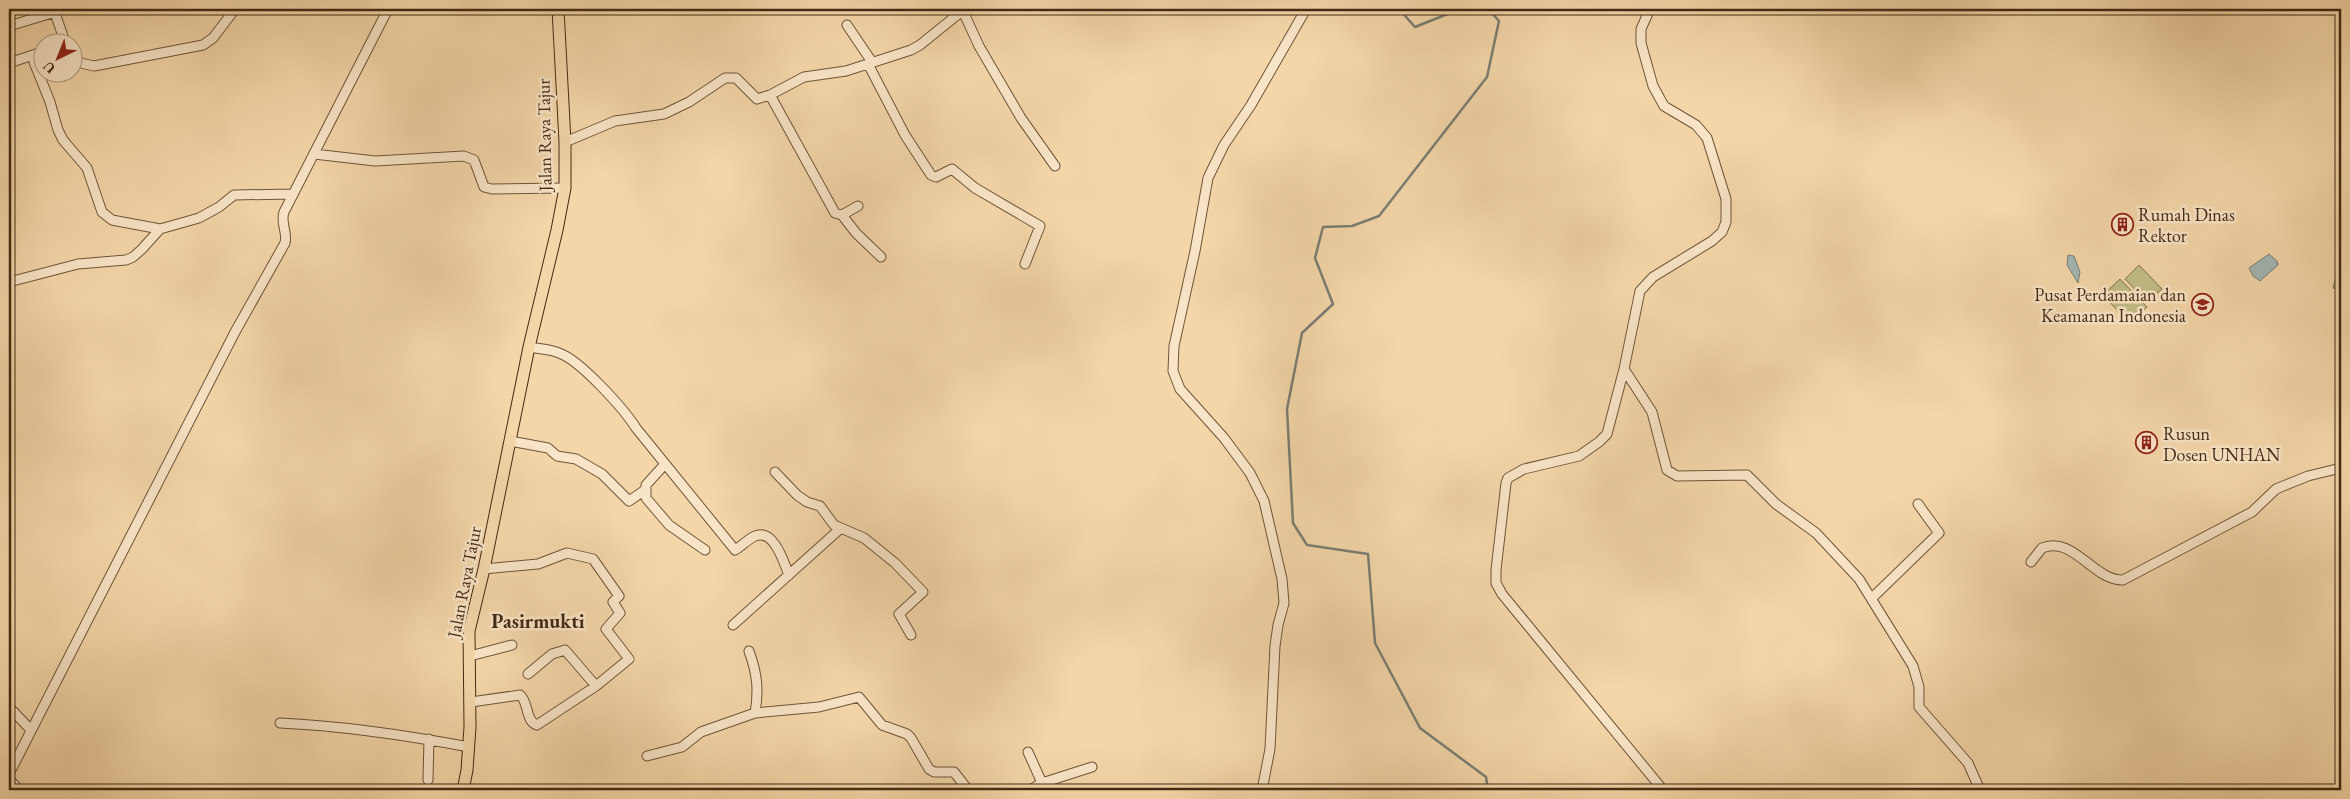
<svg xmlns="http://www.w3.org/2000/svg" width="2350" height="799" font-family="'EB Garamond',serif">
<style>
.green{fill:#c1bc84;stroke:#82734c}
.water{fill:#a1b6b3;stroke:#7b7e73}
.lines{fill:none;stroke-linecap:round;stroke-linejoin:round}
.stream{stroke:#7b7e73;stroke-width:2.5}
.minor-casing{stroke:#6f5539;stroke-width:11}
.major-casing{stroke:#432a14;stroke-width:13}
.minor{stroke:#f8e4c6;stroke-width:9}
.major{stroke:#f4d6a8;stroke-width:11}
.labels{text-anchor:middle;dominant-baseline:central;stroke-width:5;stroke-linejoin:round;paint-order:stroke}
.street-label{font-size:18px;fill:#432a14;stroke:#f8e4c6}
.poi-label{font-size:18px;fill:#432a14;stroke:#f8e4c6;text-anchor:start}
.quarter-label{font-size:20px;font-weight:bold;fill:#432a14;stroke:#f8e4c6}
</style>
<rect width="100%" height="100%" fill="#f4d6a8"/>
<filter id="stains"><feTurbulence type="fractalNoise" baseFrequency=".004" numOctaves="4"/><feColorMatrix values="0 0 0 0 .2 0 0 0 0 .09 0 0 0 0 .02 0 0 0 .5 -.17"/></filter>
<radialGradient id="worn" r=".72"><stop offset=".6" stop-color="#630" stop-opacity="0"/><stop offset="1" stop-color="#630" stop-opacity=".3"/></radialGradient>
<path class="green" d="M2341 258V290L2333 288Z
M2139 265 2162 289 2147 302 2125 279Z
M2120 279 2147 307 2130 324 2103 295Z"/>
<path class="water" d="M2269 254 2277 261 2278 265 2260 281 2253 276 2249 268Z
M2068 255 2074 256 2080 272 2078 283 2067 265Z"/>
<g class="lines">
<path class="stream" d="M1399 9 1415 27 1460 9
M1488 790 1486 777 1420 728 1375 643 1368 554 1307 545 1293 523 1287 409 1302 333 1333 304 1315 258 1323 227 1352 226 1379 216 1487 77 1499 21 1488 9"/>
<defs>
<path id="minor" d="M962 9 979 46 1021 118 1055 166
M1650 9 1641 29V43L1653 86 1664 106 1696 125 1707 138 1726 199V222L1722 232 1712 241 1653 277 1640 291 1624 369 1607 434 1599 442 1579 456 1524 469 1508 478 1506 483 1496 570V583L1502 594 1663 790
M847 25 872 62
M9 26 52 13 56 16 64 39 63 42
M42 59 34 62 50 102 58 130 63 140 87 168 102 212 112 220 160 229
M72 61 94 66 203 45 213 38 235 9
M9 63 42 52
M868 64 905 135 931 175 936 177 952 169 975 188 1040 226 1025 264
M770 95 835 213 842 215 858 206
M565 142 615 121 664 114 689 102 725 78H736L757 99 770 95 804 77 846 71 911 50 920 45 962 11
M314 154 375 161 464 156 474 160 484 187 492 189 565 188
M842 215 856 233 881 257
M9 229V230
M9 282 78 264 126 260 133 257 142 249 160 229 199 218 219 207 234 195 292 194
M529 347C539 349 550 349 559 353 580 360 624 409 636 428L735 550C742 546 748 539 755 536 774 528 784 563 789 575
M1624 369 1652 412 1667 470 1677 476 1747 475 1776 504 1816 533 1859 579 1913 666 1919 687V707L1968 763 1980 790
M510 441 548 448 557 456 576 459 602 474 629 501 645 490
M665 464 646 485V498L669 525 705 550
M775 472 797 495 807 502 820 506 834 525 864 538 895 563 923 592 899 614 911 635
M2031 562 2042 548C2073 535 2094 581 2123 580L2252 512 2276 489 2308 476 2341 468
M1872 598 1939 533 1918 504
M733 625 841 528
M749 651C757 673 759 690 755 713
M470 656 512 645
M528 674 552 654 565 650 596 686
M471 702 520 695C529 702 525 721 537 725L596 686 629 659 606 629 620 613 613 602 619 596 593 559 567 553 538 564 484 569
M9 707 31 730
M280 723C346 726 405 735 469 747
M1028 752 1042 783
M647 756 682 747 701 732 755 713 819 707 859 697 882 725 907 734 911 738 929 769 934 772H954L968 790
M9 774 235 332 285 243C288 232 280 223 284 212L388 9
M9 779 19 790
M428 780 429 739
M1030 790 1042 783 1092 767
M1262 790 1270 749 1275 646 1278 625 1284 603 1282 579 1264 501 1250 473 1224 438 1180 389 1173 371 1174 346 1195 251 1208 178 1224 145 1251 105 1306 9"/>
<path id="major" d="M463 790 467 770 470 727 469 631 484 569 529 347 557 230 565 188V142L558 9"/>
</defs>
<use href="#minor" class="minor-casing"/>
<use href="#major" class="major-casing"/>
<use href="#minor" class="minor"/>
<use href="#major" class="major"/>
</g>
<defs>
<symbol id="building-ring" viewBox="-11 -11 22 22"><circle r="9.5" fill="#f8e4c6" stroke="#8f2418" stroke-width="1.5"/><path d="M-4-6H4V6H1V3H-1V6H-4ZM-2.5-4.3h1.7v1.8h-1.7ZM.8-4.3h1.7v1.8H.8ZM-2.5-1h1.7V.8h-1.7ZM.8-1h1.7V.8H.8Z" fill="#8f2418"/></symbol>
<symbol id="university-ring" viewBox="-11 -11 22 22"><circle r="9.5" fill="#f8e4c6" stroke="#8f2418" stroke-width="1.5"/><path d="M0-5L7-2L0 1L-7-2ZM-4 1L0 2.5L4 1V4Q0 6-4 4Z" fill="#8f2418"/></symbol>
</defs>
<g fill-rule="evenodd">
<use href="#building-ring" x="2110" y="212" width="25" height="25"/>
<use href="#university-ring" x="2190" y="292" width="25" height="25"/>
<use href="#building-ring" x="2134" y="430" width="25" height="25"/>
</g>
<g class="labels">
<g class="street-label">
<text transform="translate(544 135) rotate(-91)">Jalan Raya Tajur</text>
<text transform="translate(464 582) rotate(-79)">Jalan Raya Tajur</text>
</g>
<g class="poi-label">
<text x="2138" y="214">Rumah Dinas<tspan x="2138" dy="21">Rektor</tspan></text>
<text x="2186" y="294" text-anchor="end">Pusat Perdamaian dan<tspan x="2186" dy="21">Keamanan Indonesia</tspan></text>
<text x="2163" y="433">Rusun<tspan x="2163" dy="21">Dosen UNHAN</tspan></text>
</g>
<g class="quarter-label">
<text x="538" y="621">Pasirmukti</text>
</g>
</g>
<rect width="2350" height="799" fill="none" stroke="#f4d6a8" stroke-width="30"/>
<rect x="10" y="10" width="2330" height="779" fill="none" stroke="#432a14" stroke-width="2.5"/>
<rect x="15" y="15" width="2320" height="769" fill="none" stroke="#432a14"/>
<g transform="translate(58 58) rotate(223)"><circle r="24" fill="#f8e4c6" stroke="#b09a7f"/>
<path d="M0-4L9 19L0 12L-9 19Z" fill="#8f2418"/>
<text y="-8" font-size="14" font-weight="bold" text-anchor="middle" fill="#432a14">U</text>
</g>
<rect width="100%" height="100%" filter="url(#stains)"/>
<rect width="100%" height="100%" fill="url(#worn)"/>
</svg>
